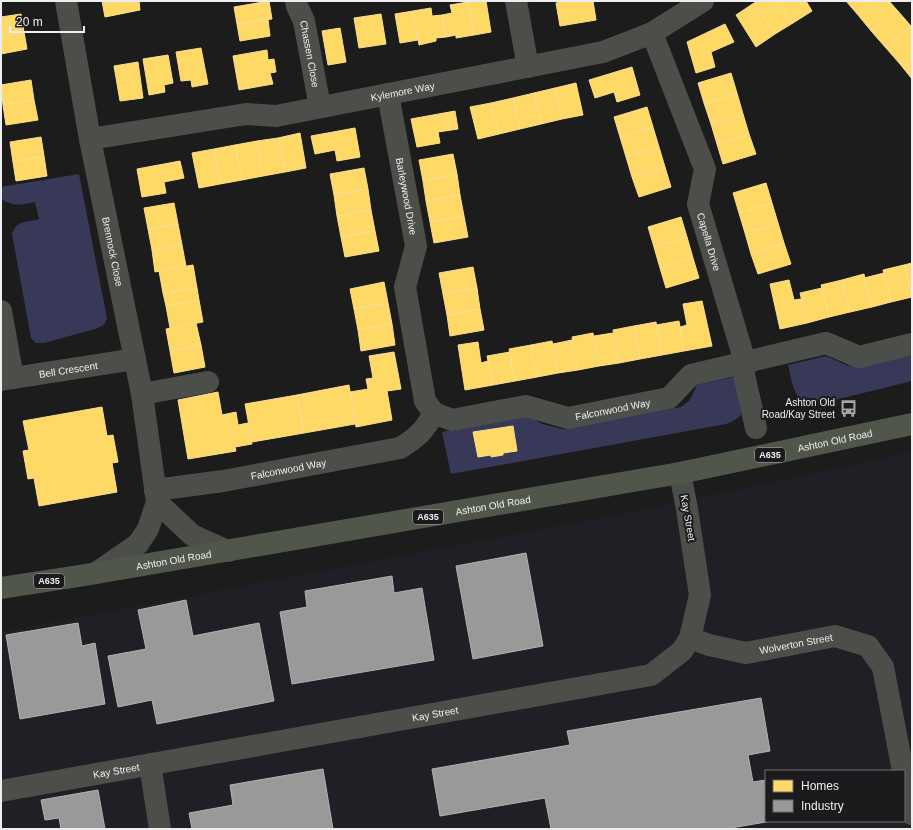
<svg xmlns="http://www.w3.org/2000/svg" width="913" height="830" font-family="Helvetica,sans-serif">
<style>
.built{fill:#1f1f26;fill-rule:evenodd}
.green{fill:#383859}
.homes{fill:#ffd966;stroke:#fadf8f}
.industry{fill:#999;stroke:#b2b2b3}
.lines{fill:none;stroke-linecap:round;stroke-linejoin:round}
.minor{stroke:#4c4f49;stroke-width:22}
.highway{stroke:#51564b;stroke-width:22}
.labels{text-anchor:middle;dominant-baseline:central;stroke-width:4;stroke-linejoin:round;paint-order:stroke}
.shield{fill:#1b1b1d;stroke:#afafb1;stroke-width:1}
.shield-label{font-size:9px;font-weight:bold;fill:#eeeef0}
.street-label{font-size:10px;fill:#eeeef0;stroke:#1b1b1d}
.poi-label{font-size:10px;fill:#eeeef0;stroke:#1b1b1d;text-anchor:end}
</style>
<rect width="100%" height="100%" fill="#1c1c1c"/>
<path class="built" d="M912 452V829H1V632L642 510ZM766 771H904V821H766Z"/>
<path class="green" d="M79 174 107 318 104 325 95 329 44 343H36L31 338 12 234C17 219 27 223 39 219L35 202C19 205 16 207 1 199V187Z
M912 354V381L814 405C793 403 792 381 788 365L826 356 846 365 861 367Z
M737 376C739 385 746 408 740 416 736 420 731 422 726 424L451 474 442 432 527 415 542 424 563 429 681 407 690 400 697 385Z"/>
<path class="homes" d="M102 1H139L140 10 105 17Z
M269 1 272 19 237 24 234 7Z
M472 1H486L491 32 474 35 468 2Z
M567 1H593L596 20 560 26 556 3Z
M758 1H779L793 23 775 34 754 3Z
M779 1H806L812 11 793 23Z
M846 1H874L858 15Z
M874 1H889L897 10 872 32 858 15Z
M468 2 474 35 456 38V35L446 37 442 15 452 13 450 5Z
M754 3 775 34 756 47 736 15Z
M431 8 432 16 442 15 446 37 436 38V41L419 45 413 11Z
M897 10 911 26 886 48 872 32Z
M413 11 418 40 400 43 395 14Z
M21 14 24 32 1 36V17Z
M381 14 386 44 359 48 354 18Z
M268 19 270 36 240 41 237 24Z
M725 24 734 42 711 52 715 67 696 73 687 42Z
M911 26 912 27V53L900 64 886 48Z
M340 28 346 62 328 65 322 31Z
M24 32 27 49 1 54V36Z
M201 48 208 84 192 87 191 80 181 81 176 52Z
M267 50 268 60 274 59 276 72 270 73 273 84 239 90 233 56Z
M912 53V79L900 64Z
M168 55 173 83 164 85 165 92 149 95 143 59Z
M138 62 143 98 120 101 114 66Z
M632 67 640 95 617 102 614 92 595 98 589 80Z
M731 73 737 93 704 103 698 83Z
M31 80 34 100 3 105 1 85Z
M576 83 583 115 562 119 555 88Z
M555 88 562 119 541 124 534 93Z
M534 93 541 124 520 129 513 98Z
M737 93 743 114 711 124 704 103Z
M513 98 520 129 499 134 491 103Z
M34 100 38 120 6 125 3 105Z
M491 103 499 134 478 139 470 107Z
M647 107 653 127 620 137 614 117Z
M455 111 458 129 438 132 440 143 417 147 411 119Z
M743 114 749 134 717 144 711 124Z
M653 127 659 147 626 157 620 137Z
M355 128 360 157 337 161 335 150 315 154 311 136Z
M300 133 306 168 285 172 278 138Z
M749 134 756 154 723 164 717 144Z
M41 137 44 156 13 162 10 142Z
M278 138 285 172 263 176 257 141Z
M257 141 263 176 242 180 235 145Z
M235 145 242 180 220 184 214 149Z
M659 147 665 167 632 177 626 157Z
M214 149 220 184 199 188 192 153Z
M453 154 457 174 423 181 419 160Z
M44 156 47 176 16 181 13 162Z
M180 161 184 178 164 182 166 193 142 197 137 169Z
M665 167 671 187 639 197 632 177Z
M364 168 368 189 334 195 330 174Z
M457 174 460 195 426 201 423 181Z
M766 183 772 203 739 213 733 193Z
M368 189 371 210 337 216 334 195Z
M460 195 464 216 430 222 426 201Z
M174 203 178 224 148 229 144 208Z
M772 203 778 223 745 233 739 213Z
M371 210 375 231 341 237 337 216Z
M464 216 468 237 434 243 430 222Z
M681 217 687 237 654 247 648 227Z
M778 223 784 243 751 254 745 233Z
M178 224 182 245 152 250 148 229Z
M375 231 379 251 345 257 341 237Z
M687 237 693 258 660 268 654 247Z
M784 243 791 264 758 274 751 254Z
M182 245 186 266 155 272 152 250Z
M693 258 699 278 666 288 660 268Z
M912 263V297L904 265Z
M193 265 197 288 163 293 159 271Z
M904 265 912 297 891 302 883 270Z
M473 267 477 288 443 294 439 273Z
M884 273 891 302 872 307 864 278Z
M864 274 872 307 850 312 842 280Z
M789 280 794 300 801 299 807 323 780 329 770 284Z
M842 280 850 312 829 317 821 285Z
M384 282 388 303 354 309 350 289Z
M197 288 199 300 166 306 163 293Z
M477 288 480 309 447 315 443 294Z
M822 288 829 317 807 323 800 293Z
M199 300 203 322 170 328 166 306Z
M702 301 712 346 684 351 680 327 687 325 683 304Z
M388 303 392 324 358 330 354 309Z
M480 309 484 330 450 336 447 315Z
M679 321 684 351 662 355 656 325Z
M656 322 662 355 640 359 634 326Z
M196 323 201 345 170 351 166 329Z
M392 324 395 345 361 351 358 330Z
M634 326 640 359 619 363 613 330Z
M593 333 599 366 578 370 572 337Z
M613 333 619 363 599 366 594 336Z
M572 340 578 370 558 373 553 344Z
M552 341 558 373 537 377 531 345Z
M478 342 481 363 488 361 493 385 465 390 458 345Z
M201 345 205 367 174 373 170 351Z
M531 345 537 377 515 381 509 349Z
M394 352 401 389 387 391 392 420 356 427 350 392 368 389 366 379 373 378 369 356Z
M510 352 515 381 493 385 487 356Z
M349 385 355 424 304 433 297 395Z
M218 392 222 415 236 412 238 425 248 423 252 444 235 447 236 451 188 459 178 400Z
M297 395 304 433 252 442 245 404Z
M102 407 107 436 113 435 118 462 112 463 117 492 39 506 34 478 28 479 23 451 29 450 23 421Z
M513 426 517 451 503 453V455L491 457V455L478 457 473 432Z"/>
<path class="industry" d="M526 553 543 646 473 659 456 566Z
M392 576 394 593 422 588 434 660 292 684 280 612 307 607 305 591Z
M186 600 193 636 259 623 274 701 157 724 152 700 118 707 108 656 146 649 138 610Z
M78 623 82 646 95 643 105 704 20 719 6 635Z
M761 698 770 751 748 755 753 782 766 780V821H772L725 829H551L545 798 440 816 432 769 570 745 567 731Z
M323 769 333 829H192L189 813 233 805 230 785Z
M98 790 105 829H61L59 818 45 820 41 800Z"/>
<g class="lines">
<g class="minor">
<path id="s1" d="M66 1 90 139 142 394 157 502 148 529 138 544 96 573"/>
<path id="s2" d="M296 1 297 6 304 21 320 107"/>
<path d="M516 1 528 67"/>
<path id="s3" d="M652 33 705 169 698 204 745 362 744 375 756 428"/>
<path id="s4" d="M388 94 416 246 405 287 425 401 434 413"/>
<path id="s5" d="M90 139 246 114 276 116 603 52 652 33 703 1"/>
<path d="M1 311 13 378"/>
<path id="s6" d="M1 380 135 359"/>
<path d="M142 394 208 382"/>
<path id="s7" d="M155 490 223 481 400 448C418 437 424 431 434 413L452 420 526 406 568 418 669 398 691 375 826 343 859 357 912 344"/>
<path d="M157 502 192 535 228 551"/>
<path id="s8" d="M690 638 709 645 746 653 835 636 868 646 883 667 903 771"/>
<path d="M150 764 160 829"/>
<path d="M904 774 912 814"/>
<path id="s9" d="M1 791 651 675 682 651 690 638 700 595 687 509 680 473"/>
</g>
<path class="highway" id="s10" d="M1 588 79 576 680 473 912 424"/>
</g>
<defs>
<symbol id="bus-bare" viewBox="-9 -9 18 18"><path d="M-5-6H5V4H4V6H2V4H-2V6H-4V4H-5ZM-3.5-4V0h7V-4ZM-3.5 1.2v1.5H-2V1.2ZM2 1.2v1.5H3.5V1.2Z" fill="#a4a4a6" stroke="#1b1b1d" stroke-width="2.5" paint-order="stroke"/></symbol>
</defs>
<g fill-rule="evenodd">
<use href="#bus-bare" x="836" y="396" width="25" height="25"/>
</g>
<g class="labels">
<g class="shield">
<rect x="755" y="448" width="30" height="14" rx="3"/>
<rect x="413" y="510" width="30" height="14" rx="3"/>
<rect x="34" y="574" width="30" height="14" rx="3"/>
</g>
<g class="shield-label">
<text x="770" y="455">A635</text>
<text x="428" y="517">A635</text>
<text x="49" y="581">A635</text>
</g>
<g class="street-label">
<text stroke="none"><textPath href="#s2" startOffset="55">Chassen Close</textPath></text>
<text stroke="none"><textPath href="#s5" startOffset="317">Kylemore Way</textPath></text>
<text stroke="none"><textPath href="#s4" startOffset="104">Barleywood Drive</textPath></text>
<text stroke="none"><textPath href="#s3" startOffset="221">Capella Drive</textPath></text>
<text stroke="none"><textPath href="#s1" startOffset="255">Brennock Close</textPath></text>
<text stroke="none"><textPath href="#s6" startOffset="68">Bell Crescent</textPath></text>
<text stroke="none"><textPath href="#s7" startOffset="482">Falconwood Way</textPath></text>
<text stroke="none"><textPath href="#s10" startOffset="847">Ashton Old Road</textPath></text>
<text stroke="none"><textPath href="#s7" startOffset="135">Falconwood Way</textPath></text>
<text stroke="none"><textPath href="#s10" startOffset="499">Ashton Old Road</textPath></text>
<text transform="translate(688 518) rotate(80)">Kay Street</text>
<text stroke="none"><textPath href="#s10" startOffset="175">Ashton Old Road</textPath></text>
<text stroke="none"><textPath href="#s8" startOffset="109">Wolverton Street</textPath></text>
<text stroke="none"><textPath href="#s9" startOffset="441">Kay Street</textPath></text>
<text stroke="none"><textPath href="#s9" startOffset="117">Kay Street</textPath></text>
</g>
<g class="poi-label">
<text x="835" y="402">Ashton Old<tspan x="835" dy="12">Road/Kay Street</tspan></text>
</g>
</g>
<rect width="913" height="830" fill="none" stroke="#eeeef0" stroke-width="4"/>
<rect x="765" y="770" width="140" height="52" fill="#1b1b1d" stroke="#6f6f71"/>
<rect x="773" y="780" width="20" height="12" fill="#ffd966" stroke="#6f6f71"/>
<text x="801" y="790" font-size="12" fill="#eeeef0">Homes</text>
<rect x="773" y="800" width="20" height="12" fill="#999999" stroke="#6f6f71"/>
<text x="801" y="810" font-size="12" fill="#eeeef0">Industry</text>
<path d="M10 26v6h74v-6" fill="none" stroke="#eeeef0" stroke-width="2"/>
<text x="16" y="26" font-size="12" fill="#eeeef0" stroke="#1b1b1d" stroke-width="3" paint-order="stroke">20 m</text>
</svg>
